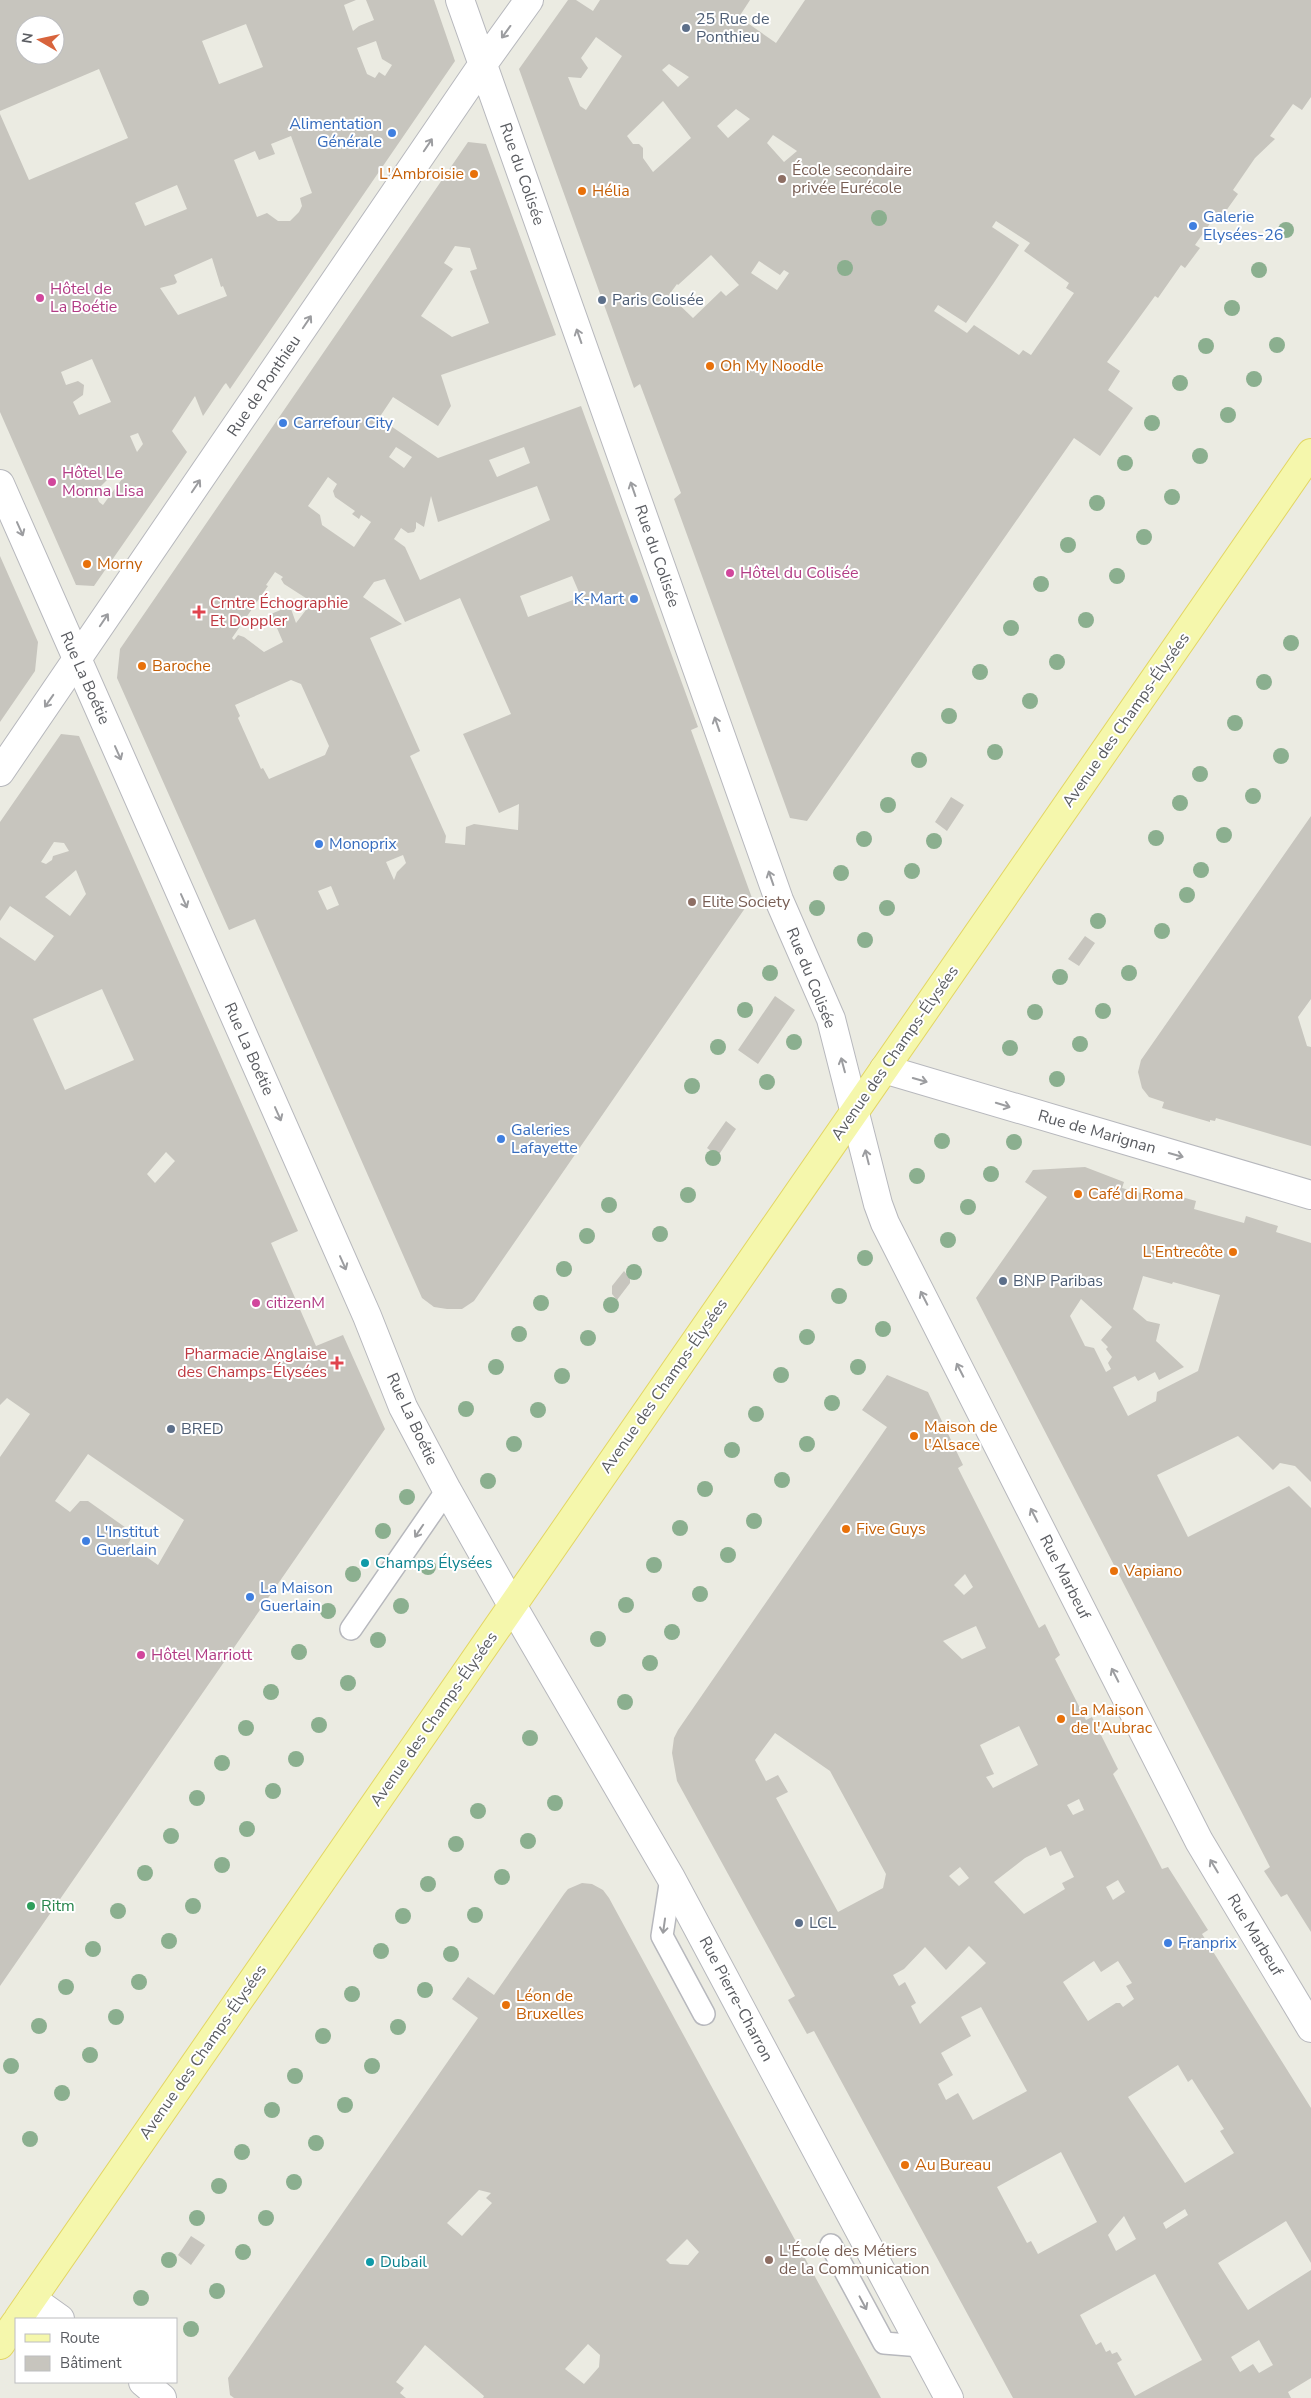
<svg xmlns="http://www.w3.org/2000/svg" width="1311" height="2398" font-family="'Nunito Sans',sans-serif">
<style>
.building{fill:#c7c5be;fill-rule:evenodd}
.lines{fill:none;stroke-linecap:round;stroke-linejoin:round}
.service-casing{stroke:#b7b8bd;stroke-width:24}
.minor-casing{stroke:#b7b8bd;stroke-width:30}
.tertiary-casing{stroke:#b7b8bd;stroke-width:30}
.primary-casing{stroke:#e3d663;stroke-width:30}
.service{stroke:#fff;stroke-width:21}
.minor{stroke:#fff;stroke-width:28}
.tertiary{stroke:#fff;stroke-width:28}
.primary{stroke:#f5f7ac;stroke-width:28}
.tree{fill:#8baf8f}
.oneway{stroke:#9c9da0}
.service-dot{fill:#5c6f8a;stroke:#fff;stroke-width:2}
.shop-dot{fill:#3f7fe0;stroke:#fff;stroke-width:2}
.food-dot{fill:#e8710a;stroke:#fff;stroke-width:2}
.education-dot{fill:#8d6e63;stroke:#fff;stroke-width:2}
.hotel-dot{fill:#d1479c;stroke:#fff;stroke-width:2}
.health-dot{fill:#e0444e;stroke:#fff;stroke-width:2}
.culture-dot{fill:#0f9aa8;stroke:#fff;stroke-width:2}
.leisure-dot{fill:#2e9e5b;stroke:#fff;stroke-width:2}
.labels{text-anchor:middle;dominant-baseline:central;stroke-width:4;stroke-linejoin:round;paint-order:stroke}
.service-label{font-size:16px;fill:#4e5e75;stroke:#fff;text-anchor:start}
.shop-label{font-size:16px;fill:#366cbe;stroke:#fff;text-anchor:start}
.education-label{font-size:16px;fill:#785e54;stroke:#fff;text-anchor:start}
.food-label{font-size:16px;fill:#c56008;stroke:#fff;text-anchor:start}
.street-label{font-size:16px;fill:#5a5c61;stroke:#fff}
.hotel-label{font-size:16px;fill:#b23c85;stroke:#fff;text-anchor:start}
.health-label{font-size:16px;fill:#be3a42;stroke:#fff;text-anchor:start}
.culture-label{font-size:16px;fill:#0d838f;stroke:#fff;text-anchor:start}
.leisure-label{font-size:16px;fill:#27864d;stroke:#fff;text-anchor:start}
</style>
<rect width="100%" height="100%" fill="#ebebe2"/>
<path class="building" d="M0 0H356L344 5 353 31 359 26 374 20 366 0H434L455 61 230 389 226 383 224 385 203 416 195 396 172 431 187 452 94 586 76 585 0 412V114L29 180 128 138 99 69 0 111ZM246 24 263 67 219 84 202 41ZM25 25H55V55H25ZM376 41 382 59 392 65 385 76 379 72 375 78 367 74 357 48ZM291 136 312 193 300 198 302 206 299 212 290 221H278L267 213 257 217 234 160 255 151 259 160 275 154 271 144ZM177 185 187 209 145 226 135 203ZM212 258 221 287 223 286 227 296 178 315 160 288 175 284 177 282 174 275ZM92 359 111 402 79 415 73 402 83 395 84 385 78 381 66 385 61 372ZM138 433 143 444 137 452 130 436ZM114 473 122 479 103 505 99 502 95 492Z
M568 0H576L593 11 600 0H750L739 17 776 43 805 0H1311V97L1302 110 1293 104 1270 136 1275 139 1255 158 1233 190 1238 194 1223 215 1218 212 1195 245 1200 248 1185 268 1181 265 1158 298 1155 296 1107 362 1120 371 1108 390 1133 408 1100 456 1074 438 807 821 790 818 674 499 681 493 640 384 634 388 519 69ZM596 37 622 56 586 110 580 106 568 77 581 78 588 68 581 58ZM669 64 689 77 678 87 662 70ZM663 101 691 138 653 172 643 158V148L639 144H633L627 136ZM736 109 750 119 728 138 717 126ZM773 135 797 151 784 162 767 143ZM996 221 1030 243 1024 251 1069 283 1066 288 1074 293 1031 355 1023 350 1019 355 974 325 967 333 934 311 938 305 966 323 993 284 1019 245 992 227ZM711 255 739 285 726 296 721 291 693 318 669 295 677 284 678 285ZM759 261 780 275 784 270 789 273 777 290 751 273Z
M468 142 486 144 556 335 441 375 451 406 438 426 393 397 379 418 438 458 581 406 698 727 691 730 752 898 474 1301 462 1309H447L434 1307 422 1298 255 919 229 930 117 678 120 649ZM455 246 470 248 477 269 470 271 489 323 452 337 421 316 453 269 444 263ZM396 447 412 457 404 468 389 457ZM524 447 530 463 497 477 489 460ZM328 477 337 484 333 491 335 497 355 511 352 514 359 519 361 515 371 522 354 547 322 525 320 515 308 506ZM537 486 550 520 420 580 405 547 394 539 401 528 408 533 414 532 416 528V522L424 527 431 496 438 522ZM275 572 283 577 281 579 284 584 312 602 296 623 290 606 271 614 283 642 264 652 244 637 238 635 234 640 232 638 268 586 266 585ZM572 576 581 597 528 617 520 596ZM385 579 405 622 460 598 511 714 463 734 499 813 519 804 518 830 474 824 466 827 465 845 445 843 446 836 410 756 420 751 370 638 402 624 363 597 374 582ZM291 680 301 684 329 746 325 755 269 779 263 768 261 769 238 718 240 716 235 705ZM403 855 406 863 397 872 394 880 386 862ZM331 886 339 905 327 910 318 891Z
M0 556 38 642 35 671 0 722Z
M61 734 79 736 298 1231 271 1243 316 1346 343 1335 385 1429 0 1986V1457L30 1414 7 1398 0 1405V937L35 961 54 936 10 906 0 921V822ZM54 842 64 843 69 851 53 856 52 860 46 864 41 862ZM76 870 86 894 70 916 45 897ZM102 989 134 1060 65 1090 33 1019ZM166 1152 175 1161 155 1183 147 1174ZM88 1454 184 1520 158 1565 128 1544 132 1537 129 1530 88 1501H80L70 1512 55 1501Z
M951 797 964 805 947 831 935 822Z
M1311 816V999L1298 1017 1307 1046 1311 1047V1146L1216 1118 1215 1121 1210 1120V1122L1162 1108 1164 1102 1149 1097 1142 1088 1138 1072 1141 1060Z
M1085 936 1095 943 1079 966 1068 959Z
M775 996 795 1010 758 1064 738 1050Z
M726 1121 736 1129 718 1156 707 1148Z
M1085 1167 1124 1182 1122 1188 1141 1193 1143 1186 1196 1201 1194 1209 1244 1223 1246 1216 1278 1226 1276 1232 1311 1243V1482L1295 1466 1280 1463 1273 1470 1238 1436 1157 1475 1188 1537 1289 1486 1311 1508V1932L1287 1894 1281 1897 1264 1871 1270 1867 976 1298 1047 1197 1025 1182 1033 1170ZM1143 1276 1172 1284 1173 1282 1220 1295 1198 1371 1157 1392 1156 1401 1128 1416 1113 1387 1135 1376 1138 1381 1155 1372 1159 1380 1184 1367 1156 1341 1160 1324 1147 1321 1133 1309ZM1081 1299 1112 1327 1101 1340 1108 1347 1106 1349 1112 1357 1108 1363 1111 1369 1106 1372 1094 1348 1085 1346 1070 1316Z
M624 1271 630 1278V1283L617 1300 612 1294V1286Z
M887 1375 928 1392 963 1465 958 1468 1039 1628 1045 1624 1060 1655 1055 1659 1086 1720 1092 1717 1118 1769 1113 1774 1162 1869 1168 1867 1208 1930 1202 1934 1311 2108V2263L1286 2221 1218 2263 1248 2310 1311 2270V2378L1288 2392 1291 2398H1013L814 2031 807 2034 788 2000 795 1996 677 1781 672 1753 674 1738 678 1730 887 1427 862 1410ZM965 1574 973 1587 964 1595 954 1585ZM976 1626 986 1648 962 1659 943 1641ZM1019 1726 1038 1765 993 1788 986 1777 994 1774 980 1745ZM775 1733 830 1771 886 1874 883 1888 838 1912 776 1798 788 1792 778 1775 766 1781 755 1760ZM1079 1799 1084 1810 1073 1815 1067 1805ZM1046 1847 1050 1856 1061 1851 1074 1877 1062 1883 1065 1889 1024 1914 994 1882 1025 1858ZM960 1867 969 1878 959 1886 949 1876ZM1118 1880 1125 1892 1113 1900 1106 1887ZM969 1946 986 1963 920 2024 911 2006 916 2003 905 1982 899 1986 893 1975 904 1969 925 1947 946 1970ZM1094 1961 1101 1972 1118 1961 1132 1983 1126 1986 1134 1999 1123 2007 1120 2003H1116L1088 2021 1063 1982ZM981 2007 1027 2091 973 2120 958 2093 946 2100 938 2084 953 2075 941 2053 971 2036 961 2017ZM1178 2065 1188 2082 1192 2079 1224 2129 1220 2131 1234 2153 1185 2183 1128 2097ZM1061 2152 1097 2222 1038 2254 1031 2241 1027 2243 997 2187ZM1185 2209 1188 2215 1166 2229 1163 2223ZM1124 2216 1136 2239 1116 2251 1108 2235ZM1155 2274 1202 2360 1135 2396 1117 2363 1122 2360 1117 2352 1112 2354 1110 2350 1106 2352 1101 2342 1096 2345 1080 2315ZM1259 2340 1273 2365 1259 2373 1253 2364 1240 2372 1231 2357Z
M582 1883 592 1884 603 1890 609 1898 881 2398H483L484 2396 425 2345 396 2382 404 2388 400 2393 406 2398H234L230 2395 228 2378 478 2018 452 1999 468 1977 494 1995 564 1894 568 1889ZM479 2190 491 2193 486 2198 492 2203 462 2236 447 2223ZM687 2239 699 2252 688 2265 670 2264 666 2260ZM588 2344 600 2355 599 2367 584 2384 565 2369Z
M191 2236 205 2245 191 2265 178 2255Z"/>
<g class="lines">
<defs>
<path id="service" d="M351 1629 447 1490
M671 1878 662 1936 704 2014
M831 2245 884 2343 921 2346"/>
<path id="minor" d="M460 0 779 900 831 1019 878 1204 885 1223 1199 1841 1311 2028
M0 772 483 64 529 0
M884 1069 1311 1195
M512 1605 671 1878 949 2398
M32 2299 60 2319
M143 2382 162 2398"/>
<path id="tertiary" d="M0 484 367 1316 403 1407 447 1490 512 1605"/>
<path id="primary" d="M18 2319 1311 453
M0 2345 16 2322"/>
</defs>
<use href="#service" class="service-casing"/>
<use href="#minor" class="minor-casing"/>
<use href="#tertiary" class="tertiary-casing"/>
<use href="#primary" class="primary-casing"/>
<use href="#service" class="service"/>
<use href="#minor" class="minor"/>
<use href="#tertiary" class="tertiary"/>
<use href="#primary" class="primary"/>
</g>
<g class="tree">
<circle cx="879" cy="218" r="8"/>
<circle cx="1286" cy="230" r="8"/>
<circle cx="845" cy="268" r="8"/>
<circle cx="1259" cy="270" r="8"/>
<circle cx="1232" cy="308" r="8"/>
<circle cx="1277" cy="345" r="8"/>
<circle cx="1206" cy="346" r="8"/>
<circle cx="1254" cy="379" r="8"/>
<circle cx="1180" cy="383" r="8"/>
<circle cx="1228" cy="415" r="8"/>
<circle cx="1152" cy="423" r="8"/>
<circle cx="1200" cy="456" r="8"/>
<circle cx="1125" cy="463" r="8"/>
<circle cx="1172" cy="497" r="8"/>
<circle cx="1097" cy="503" r="8"/>
<circle cx="1144" cy="537" r="8"/>
<circle cx="1068" cy="545" r="8"/>
<circle cx="1117" cy="576" r="8"/>
<circle cx="1041" cy="584" r="8"/>
<circle cx="1086" cy="620" r="8"/>
<circle cx="1011" cy="628" r="8"/>
<circle cx="1291" cy="643" r="8"/>
<circle cx="1057" cy="662" r="8"/>
<circle cx="980" cy="672" r="8"/>
<circle cx="1264" cy="682" r="8"/>
<circle cx="1030" cy="701" r="8"/>
<circle cx="949" cy="716" r="8"/>
<circle cx="1235" cy="723" r="8"/>
<circle cx="995" cy="752" r="8"/>
<circle cx="1281" cy="756" r="8"/>
<circle cx="919" cy="760" r="8"/>
<circle cx="1200" cy="774" r="8"/>
<circle cx="1253" cy="796" r="8"/>
<circle cx="1180" cy="803" r="8"/>
<circle cx="888" cy="805" r="8"/>
<circle cx="1224" cy="835" r="8"/>
<circle cx="1156" cy="838" r="8"/>
<circle cx="864" cy="839" r="8"/>
<circle cx="934" cy="841" r="8"/>
<circle cx="1201" cy="870" r="8"/>
<circle cx="912" cy="871" r="8"/>
<circle cx="841" cy="873" r="8"/>
<circle cx="1187" cy="895" r="8"/>
<circle cx="817" cy="908" r="8"/>
<circle cx="887" cy="908" r="8"/>
<circle cx="1098" cy="921" r="8"/>
<circle cx="1162" cy="931" r="8"/>
<circle cx="865" cy="940" r="8"/>
<circle cx="770" cy="973" r="8"/>
<circle cx="1129" cy="973" r="8"/>
<circle cx="1060" cy="977" r="8"/>
<circle cx="745" cy="1010" r="8"/>
<circle cx="1103" cy="1011" r="8"/>
<circle cx="1035" cy="1012" r="8"/>
<circle cx="794" cy="1042" r="8"/>
<circle cx="1080" cy="1044" r="8"/>
<circle cx="718" cy="1047" r="8"/>
<circle cx="1010" cy="1048" r="8"/>
<circle cx="1057" cy="1079" r="8"/>
<circle cx="767" cy="1082" r="8"/>
<circle cx="692" cy="1086" r="8"/>
<circle cx="942" cy="1141" r="8"/>
<circle cx="1014" cy="1142" r="8"/>
<circle cx="713" cy="1158" r="8"/>
<circle cx="991" cy="1174" r="8"/>
<circle cx="917" cy="1176" r="8"/>
<circle cx="688" cy="1195" r="8"/>
<circle cx="609" cy="1205" r="8"/>
<circle cx="968" cy="1207" r="8"/>
<circle cx="660" cy="1234" r="8"/>
<circle cx="587" cy="1236" r="8"/>
<circle cx="948" cy="1240" r="8"/>
<circle cx="865" cy="1258" r="8"/>
<circle cx="564" cy="1269" r="8"/>
<circle cx="634" cy="1272" r="8"/>
<circle cx="839" cy="1296" r="8"/>
<circle cx="541" cy="1303" r="8"/>
<circle cx="611" cy="1305" r="8"/>
<circle cx="883" cy="1329" r="8"/>
<circle cx="519" cy="1334" r="8"/>
<circle cx="807" cy="1337" r="8"/>
<circle cx="588" cy="1338" r="8"/>
<circle cx="496" cy="1367" r="8"/>
<circle cx="858" cy="1367" r="8"/>
<circle cx="781" cy="1375" r="8"/>
<circle cx="562" cy="1376" r="8"/>
<circle cx="832" cy="1403" r="8"/>
<circle cx="466" cy="1409" r="8"/>
<circle cx="538" cy="1410" r="8"/>
<circle cx="756" cy="1414" r="8"/>
<circle cx="514" cy="1444" r="8"/>
<circle cx="807" cy="1444" r="8"/>
<circle cx="732" cy="1450" r="8"/>
<circle cx="782" cy="1480" r="8"/>
<circle cx="488" cy="1481" r="8"/>
<circle cx="705" cy="1489" r="8"/>
<circle cx="407" cy="1497" r="8"/>
<circle cx="754" cy="1521" r="8"/>
<circle cx="680" cy="1528" r="8"/>
<circle cx="383" cy="1531" r="8"/>
<circle cx="728" cy="1555" r="8"/>
<circle cx="654" cy="1565" r="8"/>
<circle cx="428" cy="1567" r="8"/>
<circle cx="353" cy="1574" r="8"/>
<circle cx="700" cy="1594" r="8"/>
<circle cx="626" cy="1605" r="8"/>
<circle cx="401" cy="1606" r="8"/>
<circle cx="328" cy="1611" r="8"/>
<circle cx="672" cy="1632" r="8"/>
<circle cx="598" cy="1639" r="8"/>
<circle cx="378" cy="1640" r="8"/>
<circle cx="299" cy="1652" r="8"/>
<circle cx="650" cy="1663" r="8"/>
<circle cx="348" cy="1683" r="8"/>
<circle cx="271" cy="1692" r="8"/>
<circle cx="625" cy="1702" r="8"/>
<circle cx="319" cy="1725" r="8"/>
<circle cx="246" cy="1728" r="8"/>
<circle cx="530" cy="1738" r="8"/>
<circle cx="296" cy="1759" r="8"/>
<circle cx="222" cy="1763" r="8"/>
<circle cx="273" cy="1791" r="8"/>
<circle cx="197" cy="1798" r="8"/>
<circle cx="555" cy="1803" r="8"/>
<circle cx="478" cy="1811" r="8"/>
<circle cx="247" cy="1829" r="8"/>
<circle cx="171" cy="1836" r="8"/>
<circle cx="528" cy="1841" r="8"/>
<circle cx="456" cy="1844" r="8"/>
<circle cx="222" cy="1865" r="8"/>
<circle cx="145" cy="1873" r="8"/>
<circle cx="502" cy="1877" r="8"/>
<circle cx="428" cy="1884" r="8"/>
<circle cx="193" cy="1906" r="8"/>
<circle cx="118" cy="1911" r="8"/>
<circle cx="475" cy="1915" r="8"/>
<circle cx="403" cy="1916" r="8"/>
<circle cx="169" cy="1941" r="8"/>
<circle cx="93" cy="1949" r="8"/>
<circle cx="381" cy="1951" r="8"/>
<circle cx="451" cy="1954" r="8"/>
<circle cx="139" cy="1982" r="8"/>
<circle cx="66" cy="1987" r="8"/>
<circle cx="425" cy="1990" r="8"/>
<circle cx="352" cy="1994" r="8"/>
<circle cx="116" cy="2017" r="8"/>
<circle cx="39" cy="2026" r="8"/>
<circle cx="398" cy="2027" r="8"/>
<circle cx="323" cy="2036" r="8"/>
<circle cx="90" cy="2055" r="8"/>
<circle cx="11" cy="2066" r="8"/>
<circle cx="372" cy="2066" r="8"/>
<circle cx="295" cy="2076" r="8"/>
<circle cx="62" cy="2093" r="8"/>
<circle cx="345" cy="2105" r="8"/>
<circle cx="272" cy="2110" r="8"/>
<circle cx="30" cy="2139" r="8"/>
<circle cx="316" cy="2143" r="8"/>
<circle cx="242" cy="2152" r="8"/>
<circle cx="294" cy="2182" r="8"/>
<circle cx="219" cy="2186" r="8"/>
<circle cx="197" cy="2218" r="8"/>
<circle cx="266" cy="2218" r="8"/>
<circle cx="243" cy="2252" r="8"/>
<circle cx="169" cy="2260" r="8"/>
<circle cx="217" cy="2291" r="8"/>
<circle cx="141" cy="2298" r="8"/>
<circle cx="191" cy="2329" r="8"/>
</g>
<defs><path id="oneway-shaft" d="M-6 0H5M1.5-3L5.5 0L1.5 3" fill="none" stroke-width="1.6" stroke-linecap="round" stroke-linejoin="round" transform="scale(1.25)"/></defs>
<g class="oneway">
<use href="#oneway-shaft" transform="translate(506 32) rotate(126)"/>
<use href="#oneway-shaft" transform="translate(428 145) rotate(-56)"/>
<use href="#oneway-shaft" transform="translate(307 322) rotate(-56)"/>
<use href="#oneway-shaft" transform="translate(579 336) rotate(-109)"/>
<use href="#oneway-shaft" transform="translate(196 486) rotate(-56)"/>
<use href="#oneway-shaft" transform="translate(633 489) rotate(-109)"/>
<use href="#oneway-shaft" transform="translate(20 529) rotate(66)"/>
<use href="#oneway-shaft" transform="translate(104 620) rotate(-56)"/>
<use href="#oneway-shaft" transform="translate(49 701) rotate(125)"/>
<use href="#oneway-shaft" transform="translate(717 724) rotate(-109)"/>
<use href="#oneway-shaft" transform="translate(118 753) rotate(66)"/>
<use href="#oneway-shaft" transform="translate(771 878) rotate(-109)"/>
<use href="#oneway-shaft" transform="translate(184 901) rotate(66)"/>
<use href="#oneway-shaft" transform="translate(843 1065) rotate(-105)"/>
<use href="#oneway-shaft" transform="translate(920 1080) rotate(16)"/>
<use href="#oneway-shaft" transform="translate(1003 1105) rotate(17)"/>
<use href="#oneway-shaft" transform="translate(278 1114) rotate(66)"/>
<use href="#oneway-shaft" transform="translate(1176 1155) rotate(16)"/>
<use href="#oneway-shaft" transform="translate(867 1157) rotate(-104)"/>
<use href="#oneway-shaft" transform="translate(343 1263) rotate(66)"/>
<use href="#oneway-shaft" transform="translate(924 1298) rotate(-117)"/>
<use href="#oneway-shaft" transform="translate(960 1370) rotate(-117)"/>
<use href="#oneway-shaft" transform="translate(1034 1515) rotate(-117)"/>
<use href="#oneway-shaft" transform="translate(419 1531) rotate(124)"/>
<use href="#oneway-shaft" transform="translate(1115 1675) rotate(-117)"/>
<use href="#oneway-shaft" transform="translate(1214 1866) rotate(-121)"/>
<use href="#oneway-shaft" transform="translate(664 1926) rotate(98)"/>
<use href="#oneway-shaft" transform="translate(863 2303) rotate(62)"/>
</g>
<g class="service-dot">
<circle cx="686" cy="28" r="5"/>
<circle cx="602" cy="300" r="5"/>
<circle cx="1003" cy="1281" r="5"/>
<circle cx="171" cy="1429" r="5"/>
<circle cx="799" cy="1923" r="5"/>
</g>
<g class="shop-dot">
<circle cx="392" cy="133" r="5"/>
<circle cx="1193" cy="226" r="5"/>
<circle cx="283" cy="423" r="5"/>
<circle cx="634" cy="599" r="5"/>
<circle cx="319" cy="844" r="5"/>
<circle cx="501" cy="1139" r="5"/>
<circle cx="86" cy="1541" r="5"/>
<circle cx="250" cy="1597" r="5"/>
<circle cx="1168" cy="1943" r="5"/>
</g>
<g class="food-dot">
<circle cx="474" cy="174" r="5"/>
<circle cx="582" cy="191" r="5"/>
<circle cx="710" cy="366" r="5"/>
<circle cx="87" cy="564" r="5"/>
<circle cx="142" cy="666" r="5"/>
<circle cx="1078" cy="1194" r="5"/>
<circle cx="1233" cy="1252" r="5"/>
<circle cx="914" cy="1436" r="5"/>
<circle cx="846" cy="1529" r="5"/>
<circle cx="1114" cy="1571" r="5"/>
<circle cx="1061" cy="1719" r="5"/>
<circle cx="506" cy="2005" r="5"/>
<circle cx="905" cy="2165" r="5"/>
</g>
<g class="education-dot">
<circle cx="782" cy="179" r="5"/>
<circle cx="692" cy="902" r="5"/>
<circle cx="769" cy="2260" r="5"/>
</g>
<g class="hotel-dot">
<circle cx="40" cy="298" r="5"/>
<circle cx="52" cy="482" r="5"/>
<circle cx="730" cy="573" r="5"/>
<circle cx="256" cy="1303" r="5"/>
<circle cx="141" cy="1655" r="5"/>
</g>
<g class="health-dot">
<path d="M196.5 604.5h5v5h5v5h-5v5h-5v-5h-5v-5h5z"/>
<path d="M334.5 1355.5h5v5h5v5h-5v5h-5v-5h-5v-5h5z"/>
</g>
<g class="culture-dot">
<circle cx="365" cy="1563" r="5"/>
<circle cx="370" cy="2262" r="5"/>
</g>
<circle class="leisure-dot" cx="31" cy="1906" r="5"/>
<g class="labels">
<g class="service-label">
<text x="696" y="19">25 Rue de<tspan x="696" dy="18">Ponthieu</tspan></text>
<text x="612" y="300">Paris Colisée</text>
<text x="1013" y="1281">BNP Paribas</text>
<text x="181" y="1429">BRED</text>
<text x="809" y="1923">LCL</text>
</g>
<g class="shop-label">
<text x="382" y="124" text-anchor="end">Alimentation<tspan x="382" dy="18">Générale</tspan></text>
<text x="1203" y="217">Galerie<tspan x="1203" dy="18">Elysées-26</tspan></text>
<text x="293" y="423">Carrefour City</text>
<text x="624" y="599" text-anchor="end">K-Mart</text>
<text x="329" y="844">Monoprix</text>
<text x="511" y="1130">Galeries<tspan x="511" dy="18">Lafayette</tspan></text>
<text x="96" y="1532">L'Institut<tspan x="96" dy="18">Guerlain</tspan></text>
<text x="260" y="1588">La Maison<tspan x="260" dy="18">Guerlain</tspan></text>
<text x="1178" y="1943">Franprix</text>
</g>
<g class="education-label">
<text x="792" y="170">École secondaire<tspan x="792" dy="18">privée Eurécole</tspan></text>
<text x="702" y="902">Elite Society</text>
<text x="779" y="2251">L'École des Métiers<tspan x="779" dy="18">de la Communication</tspan></text>
</g>
<g class="food-label">
<text x="464" y="174" text-anchor="end">L'Ambroisie</text>
<text x="592" y="191">Hélia</text>
<text x="720" y="366">Oh My Noodle</text>
<text x="97" y="564">Morny</text>
<text x="152" y="666">Baroche</text>
<text x="1088" y="1194">Café di Roma</text>
<text x="1223" y="1252" text-anchor="end">L'Entrecôte</text>
<text x="924" y="1427">Maison de<tspan x="924" dy="18">l'Alsace</tspan></text>
<text x="856" y="1529">Five Guys</text>
<text x="1124" y="1571">Vapiano</text>
<text x="1071" y="1710">La Maison<tspan x="1071" dy="18">de l'Aubrac</tspan></text>
<text x="516" y="1996">Léon de<tspan x="516" dy="18">Bruxelles</tspan></text>
<text x="915" y="2165">Au Bureau</text>
</g>
<g class="street-label">
<text transform="translate(522 174) rotate(71)">Rue du Colisée</text>
<text transform="translate(264 386) rotate(-56)">Rue de Ponthieu</text>
<text transform="translate(657 556) rotate(71)">Rue du Colisée</text>
<text transform="translate(85 678) rotate(66)">Rue La Boétie</text>
<text transform="translate(1126 720) rotate(-55)">Avenue des Champs-Élysées</text>
<text transform="translate(811 978) rotate(68)">Rue du Colisée</text>
<text transform="translate(249 1049) rotate(66)">Rue La Boétie</text>
<text transform="translate(895 1053) rotate(-55)">Avenue des Champs-Élysées</text>
<text transform="translate(1097 1132) rotate(16)">Rue de Marignan</text>
<text transform="translate(664 1386) rotate(-55)">Avenue des Champs-Élysées</text>
<text transform="translate(412 1419) rotate(65)">Rue La Boétie</text>
<text transform="translate(1065 1577) rotate(63)">Rue Marbeuf</text>
<text transform="translate(434 1719) rotate(-55)">Avenue des Champs-Élysées</text>
<text transform="translate(1255 1935) rotate(59)">Rue Marbeuf</text>
<text transform="translate(736 1999) rotate(62)">Rue Pierre-Charron</text>
<text transform="translate(203 2052) rotate(-55)">Avenue des Champs-Élysées</text>
</g>
<g class="hotel-label">
<text x="50" y="289">Hôtel de<tspan x="50" dy="18">La Boétie</tspan></text>
<text x="62" y="473">Hôtel Le<tspan x="62" dy="18">Monna Lisa</tspan></text>
<text x="740" y="573">Hôtel du Colisée</text>
<text x="266" y="1303">citizenM</text>
<text x="151" y="1655">Hôtel Marriott</text>
</g>
<g class="health-label">
<text x="210" y="603">Crntre Échographie<tspan x="210" dy="18">Et Doppler</tspan></text>
<text x="327" y="1354" text-anchor="end">Pharmacie Anglaise<tspan x="327" dy="18">des Champs-Élysées</tspan></text>
</g>
<g class="culture-label">
<text x="375" y="1563">Champs Élysées</text>
<text x="380" y="2262">Dubail</text>
</g>
<g class="leisure-label">
<text x="41" y="1906">Ritm</text>
</g>
</g>
<rect x="15" y="2318" width="162" height="65" fill="#ffffff" stroke="#bdbec0"/>
<rect x="25" y="2334" width="25" height="8" fill="#f5f7ac" stroke="#bdbec0"/>
<text x="60" y="2343" font-size="15" fill="#5a5c61">Route</text>
<rect x="25" y="2356" width="25" height="15" fill="#c7c5be" stroke="#bdbec0"/>
<text x="60" y="2368" font-size="15" fill="#5a5c61">Bâtiment</text>
<g transform="translate(40 40) rotate(279)"><circle r="24" fill="#ffffff" stroke="#bdbec0"/>
<path d="M0-4L9 19L0 12L-9 19Z" fill="#d8643c"/>
<text y="-8" font-size="14" font-weight="bold" text-anchor="middle" fill="#5a5c61">N</text>
</g>
</svg>
